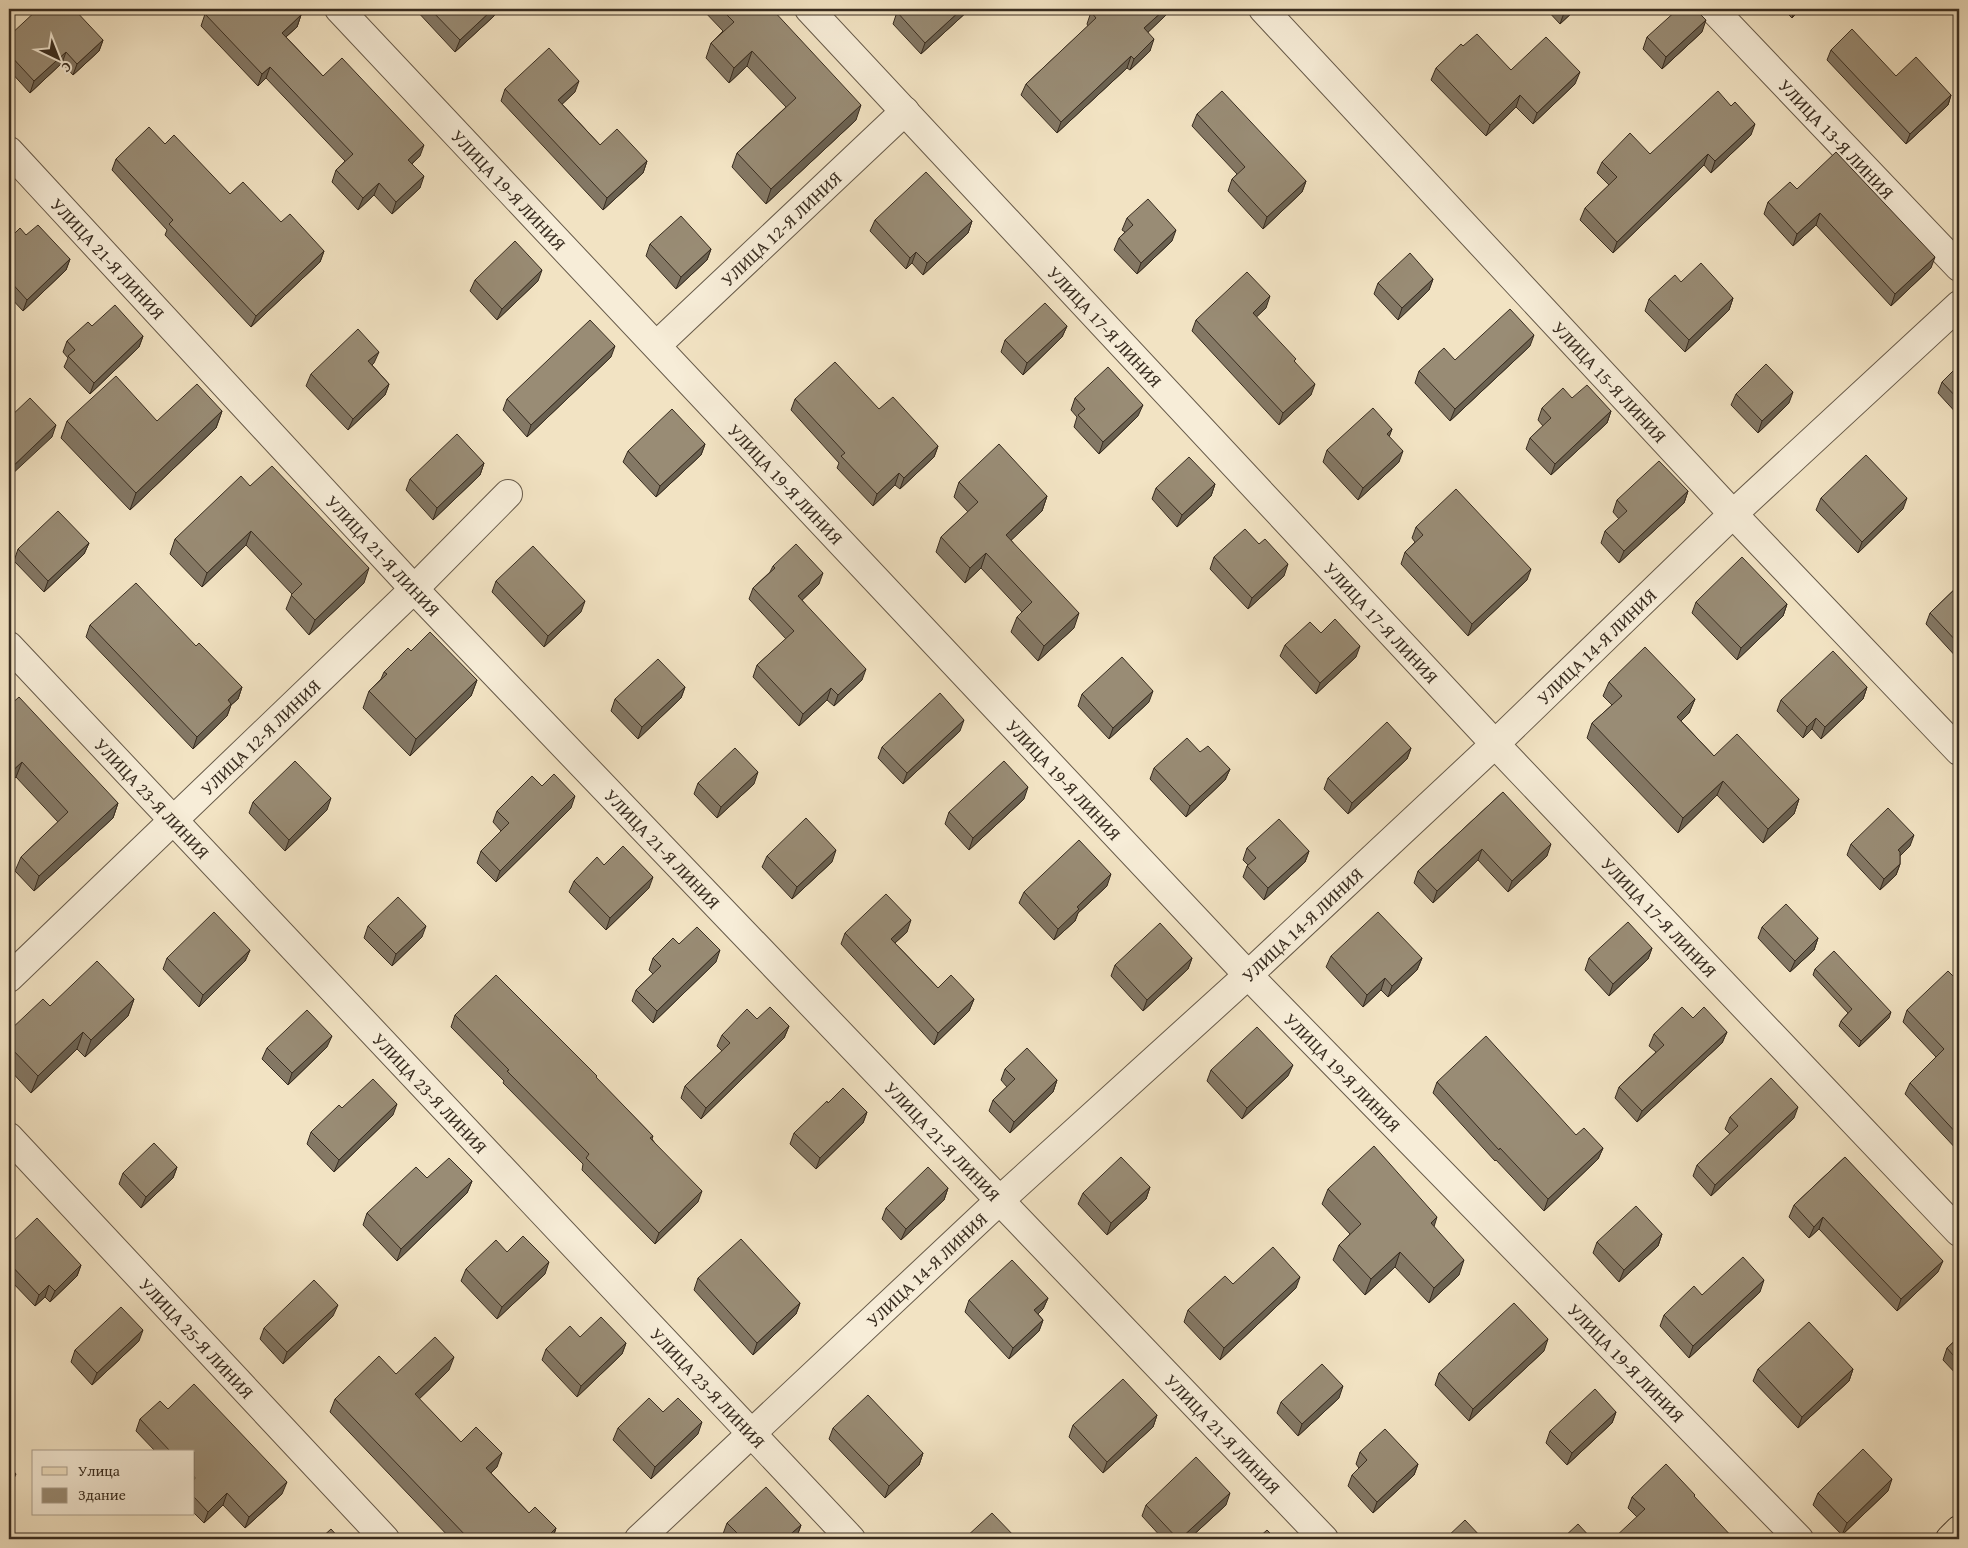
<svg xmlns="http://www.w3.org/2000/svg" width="1968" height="1548" font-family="'Gentium Book Plus',serif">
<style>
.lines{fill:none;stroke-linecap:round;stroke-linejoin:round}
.minor-casing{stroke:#675a49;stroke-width:30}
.major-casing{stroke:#392d20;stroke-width:30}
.minor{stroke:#f7edd8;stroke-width:28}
.major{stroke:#f2e3c3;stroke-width:28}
.wall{fill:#847865;stroke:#392d20}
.shaded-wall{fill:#6b6252;stroke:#392d20}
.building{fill:#998c75;stroke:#392d20}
.labels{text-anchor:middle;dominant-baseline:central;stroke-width:4;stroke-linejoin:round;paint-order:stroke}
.street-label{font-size:18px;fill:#392d20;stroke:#f7edd8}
</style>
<rect width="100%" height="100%" fill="#f2e3c3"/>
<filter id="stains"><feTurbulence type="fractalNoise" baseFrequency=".004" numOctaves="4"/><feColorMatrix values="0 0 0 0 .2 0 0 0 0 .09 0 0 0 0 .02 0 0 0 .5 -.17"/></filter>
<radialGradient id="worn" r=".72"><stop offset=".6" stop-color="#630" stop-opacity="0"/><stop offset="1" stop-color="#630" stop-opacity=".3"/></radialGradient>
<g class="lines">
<defs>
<g id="minor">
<path id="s1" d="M339 9 1248 975 1799 1539"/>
<path id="s2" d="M809 9 1495 744 1959 1232"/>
<path id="s3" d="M1263 9 1733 514 1959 751"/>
<path id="s4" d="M1713 9 1959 267"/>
<path id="s5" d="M9 151 414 589 1324 1539"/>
<path id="s6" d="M657 345 905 111"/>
<path id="s7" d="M9 646 851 1539"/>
<path id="s8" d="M9 978 414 589 508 494"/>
<path id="s9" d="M9 1137 385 1539"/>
<path id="s10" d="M639 1539 1000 1200 1248 975 1495 744 1733 514 1959 305"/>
</g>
<path id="major" d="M1950 1539 1959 1530"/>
</defs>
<use href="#minor" class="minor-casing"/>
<use href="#major" class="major-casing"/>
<use href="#minor" class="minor"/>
<use href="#major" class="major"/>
</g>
<path class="wall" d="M415 9H496L494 16 455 52Z
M702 9H772L856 120 766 204 732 167 737 153 786 107 747 66 729 83 706 58 711 43 723 31Z
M901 9H970L921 54 893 24 897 12Z
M1546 9H1576L1560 24Z
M1783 9H1801L1792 18Z
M1091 12 1166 15 1148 32 1150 51 1130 70 1127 68 1057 133 1021 95 1026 84 1088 26 1087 24Z
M205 14 301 15 297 27 286 37 323 76 420 156 412 164 420 188 392 214 374 195 358 210 332 182 336 170 345 161 266 78 258 86 201 26Z
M1702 32 1662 69 1643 49 1647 37Z
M9 36 103 40 99 51 73 75 62 63 30 93 9 70Z
M1463 46 1511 70 1575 84 1533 124 1516 107 1486 136 1431 80 1436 68Z
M1831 50 1896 76 1951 95 1948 105 1906 144 1827 60Z
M505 89 575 92 562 104 600 145 647 161 643 173 603 210 501 101Z
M1197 114 1306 181 1302 192 1263 229 1228 191 1232 179 1237 174 1192 126Z
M1751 135 1711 173 1704 165 1613 253 1580 220 1585 208 1609 185 1597 173 1602 162 1650 154Z
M165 144 230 194 324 251 320 262 251 327 165 235 167 230 112 170 116 159Z
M1797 189 1931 268 1891 306 1816 225 1793 246 1764 214 1768 202Z
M1959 195V204L1957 201Z
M1127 218 1172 241 1137 274 1114 250 1119 238 1125 232 1122 230Z
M875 220 972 221 968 233 923 275 912 263 906 269 870 231Z
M26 235 70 259 66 270 23 311 9 296V239Z
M650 244 711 249 707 260 676 289 646 256Z
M1433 279 1429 290 1398 320 1374 294 1378 283Z
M475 280 538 281 497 320 470 291Z
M1681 282 1733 298 1729 310 1685 352 1645 311 1649 299Z
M1266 308 1256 317 1295 362 1311 395 1279 425 1192 331 1196 320Z
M92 326 143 336 139 347 90 394 64 367 68 358 63 352 67 341Z
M1067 326 1062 337 1023 375 1001 352 1005 340Z
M1530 346 1450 421 1415 383 1419 371 1455 360Z
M611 357 527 437 503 410 507 399Z
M374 363 372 365 389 384 385 395 348 430 306 386 311 374Z
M1959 365V416L1938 393 1942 382Z
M1736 394 1789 403 1758 433 1731 405Z
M1075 398 1138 416 1099 454 1074 427 1077 417 1071 410Z
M1572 398 1611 411 1607 423 1551 475 1526 449 1530 438 1543 426 1538 420 1542 408Z
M795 399 879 409 938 446 934 457 900 489 895 485 873 506 837 468 839 463 791 410Z
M222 411 216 428 130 510 61 438 67 421H157Z
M1392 429 1389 436 1399 462 1358 500 1323 462 1327 450Z
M705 444 701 455 656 497 623 462 628 451Z
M484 463 480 475 433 520 406 490 410 479Z
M959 482 1047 496 1042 511 1011 540 1074 628 1038 661 1011 632 1017 617 1022 612 981 568 965 583 936 552 941 537 968 512 954 497Z
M1215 484 1211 496 1177 527 1152 499 1156 488Z
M250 486 364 583 309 635 286 609 292 594 246 545 202 587 170 554 175 539Z
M1688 491 1684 503 1619 563 1601 543 1605 531 1619 519 1613 512 1617 500Z
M1821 498 1903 509 1858 553 1816 510Z
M1416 527 1527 580 1468 636 1401 564 1405 552 1415 542 1412 538Z
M89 543 84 554 44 592 14 561 18 549Z
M1259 544 1284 576 1248 609 1210 569 1214 557Z
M773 566 819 584 802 600 862 680 834 706 827 700 799 726 753 677 757 665 786 639 749 599 753 588 770 572Z
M496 581 581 612 544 647 492 592Z
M1959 585V660L1926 624 1930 613Z
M1696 602 1787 604 1783 616 1737 660 1692 613Z
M90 625 196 646 242 687 238 699 231 705 227 716 193 749 86 637Z
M1321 633 1356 657 1316 694 1280 656 1285 645Z
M411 651 477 680 471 696 410 756 363 708 369 691 381 679 384 672Z
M1609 682 1695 699 1689 713 1681 721 1714 756 1799 799 1794 814 1763 843 1717 795 1678 833 1587 738 1592 723 1612 705 1603 696Z
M685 687 681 698 638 739 611 711 615 699Z
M1867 687 1863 699 1821 739 1812 729 1803 738 1777 711 1781 700Z
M1082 694 1149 702 1109 739 1078 706Z
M9 706 118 803 113 818 34 891 15 871 21 857 58 822 16 777 9 784Z
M960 731 903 784 878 758 882 747Z
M1411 748 1407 759 1348 814 1324 789 1328 778Z
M1200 752 1230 769 1225 780 1186 817 1150 779 1154 768Z
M698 783 754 784 717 818 694 794Z
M542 786 571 808 496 882 477 863 481 851 501 831 493 822 497 811Z
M1503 792 1547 856 1508 892 1478 860 1433 903 1414 883 1418 871Z
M1024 799 969 850 945 824 949 812Z
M253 802 327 810 285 851 249 813Z
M1851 844 1910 846 1900 856V864L1896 875 1880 890 1847 855Z
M1247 848 1309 851 1305 862 1264 900 1243 877 1247 866 1248 865 1243 860Z
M767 856 832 862 792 899 762 867Z
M604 865 649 888 606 930 569 892 574 881Z
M1107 886 1078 913 1075 921 1054 940 1019 903 1024 892Z
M368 926 422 937 392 966 364 938Z
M1762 927 1818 938 1814 950 1790 972 1758 938Z
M907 932 895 943 938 988 974 999 969 1011 934 1045 841 944 845 933Z
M679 944 716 962 653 1023 632 1001 636 990 653 974 649 970 653 958Z
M1652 948 1648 959 1609 996 1585 970 1589 958Z
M250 950 245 961 199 1007 163 969 167 958Z
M1331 956 1422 958 1417 970 1388 997 1381 990 1363 1007 1326 967Z
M1192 958 1188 969 1143 1011 1111 976 1115 965Z
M1815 969 1889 1018 1859 1047 1839 1026 1841 1021 1848 1013 1813 975Z
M1959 982V1152L1905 1094 1910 1083 1936 1057 1903 1022 1907 1010Z
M134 999 128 1016 85 1057 77 1049 31 1093 9 1069V1031L50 1006Z
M455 1015 596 1078 653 1136 652 1139 698 1202 655 1244 582 1170 583 1164 503 1083 504 1081 451 1027Z
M1693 1018 1727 1032 1722 1043 1637 1122 1615 1098 1619 1087 1656 1052 1649 1046 1654 1034Z
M757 1019 789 1026 784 1038 701 1119 681 1098 685 1086 722 1051 717 1046 722 1035Z
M327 1047 288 1085 262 1059 267 1048Z
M1005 1069 1057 1080 1053 1092 1010 1133 989 1111 993 1100 1007 1087 1001 1080Z
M1211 1070 1288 1076 1242 1119 1207 1081Z
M1437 1082 1603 1148 1598 1159 1544 1211 1496 1160 1495 1161 1433 1093Z
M828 1103 867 1112 863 1123 816 1169 790 1144 794 1133Z
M342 1108 393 1115 334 1172 307 1144 311 1132Z
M1730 1117 1794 1118 1711 1196 1693 1176 1697 1165 1730 1134 1725 1129Z
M1845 1157 1938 1272 1897 1311 1819 1229 1809 1238 1789 1217 1794 1205Z
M177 1167 173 1178 141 1208 119 1184 123 1173Z
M427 1178 472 1181 467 1193 397 1261 363 1225 367 1213Z
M1150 1187 1146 1199 1107 1235 1078 1204 1083 1193Z
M948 1188 944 1200 901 1240 882 1219 886 1208Z
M1328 1189 1434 1227 1459 1275 1429 1303 1395 1267 1365 1295 1333 1260 1339 1245 1350 1234 1322 1204Z
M1662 1234 1658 1246 1619 1282 1593 1253 1597 1242Z
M9 1245 81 1265 77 1276 50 1302 45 1297 35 1306 9 1279Z
M507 1252 545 1274 497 1319 461 1281 466 1269Z
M698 1278 800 1303 796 1314 753 1355 694 1290Z
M1233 1284 1296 1288 1220 1360 1184 1322 1188 1310Z
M1760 1292 1689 1358 1660 1326 1664 1315 1702 1295Z
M1048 1298 1043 1309 1038 1314 1043 1320 1039 1331 1009 1359 965 1312 969 1300Z
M333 1316 283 1364 260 1339 264 1328Z
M580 1337 626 1343 622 1354 577 1397 542 1360 546 1349Z
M1959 1337V1377L1943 1360 1947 1348Z
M139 1341 92 1385 71 1362 75 1350Z
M1544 1351 1469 1421 1435 1385 1439 1373Z
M1758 1369H1853L1849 1381 1798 1428 1753 1381Z
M449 1370 419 1399 461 1442 497 1467 491 1473 529 1513 556 1528 553 1538 554 1539H451L330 1412 335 1399 396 1374Z
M1339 1398 1298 1436 1277 1413 1281 1402Z
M168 1409 282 1494 245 1528 223 1505 204 1523 194 1513V1452H156L136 1431 140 1419Z
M663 1412 698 1434 651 1479 613 1440 618 1428Z
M1616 1412 1612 1423 1567 1465 1546 1443 1550 1431Z
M1157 1415 1153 1427 1103 1473 1069 1437 1073 1425Z
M833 1428 923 1453 919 1465 885 1498 829 1439Z
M1360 1452 1418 1464 1414 1475 1373 1513 1348 1486 1352 1475 1359 1468 1356 1464Z
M1888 1491 1842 1535 1813 1505 1818 1493Z
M1632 1497H1695L1637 1517 1628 1508Z
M1146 1505H1226L1189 1539H1163L1142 1516Z
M727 1523 801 1525 797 1536 794 1539H728L723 1534Z"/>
<path class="shaded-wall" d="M493 9H496L494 16 455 52 460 40Z
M962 9H970L921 54 925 43Z
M1165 9H1168L1166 15 1140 40 1144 28Z
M1568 9H1576L1560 24 1564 13Z
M1795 9H1801L1792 18Z
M301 15 297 27 278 44 282 33Z
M1706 20 1702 32 1662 69 1666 57Z
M1154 39 1150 51 1130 70 1134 59Z
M103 40 99 51 73 75 77 64Z
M752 51 747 66 729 83 734 68Z
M66 52 62 63 30 93 34 81Z
M1131 56 1127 68 1057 133 1061 122Z
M270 67 266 78 258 86 262 74Z
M1580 72 1575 84 1533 124 1537 113Z
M579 81 575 92 554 112 558 100Z
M1520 95 1516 107 1486 136 1490 125Z
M1951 95 1948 105 1906 144 1910 134Z
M861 105 856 120 766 204 771 189Z
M1755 124 1751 135 1711 173 1715 161Z
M424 145 420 156 404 171 408 160Z
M1708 154 1704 165 1613 253 1617 242Z
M647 161 643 173 603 210 607 198Z
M424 176 420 188 392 214 396 202Z
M1306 181 1302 192 1263 229 1267 217Z
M379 183 374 195 358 210 363 198Z
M1820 213 1816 225 1793 246 1797 234Z
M972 221 968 233 923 275 927 263Z
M1176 230 1172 241 1137 274 1141 263Z
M711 249 707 260 676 289 681 277Z
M324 251 320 262 251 327 256 316Z
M916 252 912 263 906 269 910 258Z
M1935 257 1931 268 1891 306 1895 294Z
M70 259 66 270 23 311 27 300Z
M542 270 538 281 497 320 502 309Z
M1433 279 1429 290 1398 320 1402 308Z
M1270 296 1266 308 1249 324 1253 313Z
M1733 298 1729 310 1685 352 1689 340Z
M1067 326 1062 337 1023 375 1027 363Z
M1534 335 1530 346 1450 421 1455 409Z
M143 336 139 347 90 394 94 383Z
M615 346 611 357 527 437 531 425Z
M379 352 374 363 364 373 368 361Z
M389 384 385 395 348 430 353 419Z
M1315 384 1311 395 1279 425 1283 413Z
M1793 392 1789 403 1758 433 1762 421Z
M1143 405 1138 416 1099 454 1103 442Z
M222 411 216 428 130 510 136 493Z
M1611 411 1607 423 1551 475 1555 464Z
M56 425 52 437 9 477V470Z
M1392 429 1388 440 1387 434Z
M705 444 701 455 656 497 660 486Z
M938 446 934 457 900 489 904 478Z
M1403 451 1399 462 1358 500 1363 488Z
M484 463 480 475 433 520 437 508Z
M899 473 895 485 873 506 877 494Z
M1215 484 1211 496 1177 527 1182 515Z
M1688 491 1684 503 1619 563 1624 551Z
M1047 496 1042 511 1001 550 1006 535Z
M1907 498 1903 509 1858 553 1862 542Z
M251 531 246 545 202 587 207 573Z
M89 543 84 554 44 592 48 581Z
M986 553 981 568 965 583 970 568Z
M1288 564 1284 576 1248 609 1252 598Z
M369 568 364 583 309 635 315 620Z
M1531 569 1527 580 1468 636 1472 624Z
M823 573 819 584 794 608 798 596Z
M585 601 581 612 544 647 548 636Z
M1787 604 1783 616 1737 660 1741 648Z
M1079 613 1074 628 1038 661 1044 646Z
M1360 646 1356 657 1316 694 1320 683Z
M866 669 862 680 834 706 838 695Z
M477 680 471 696 410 756 416 739Z
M242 687 238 699 231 705 227 716 193 749 197 737 228 700Z
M685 687 681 698 638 739 642 727Z
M1867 687 1863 699 1821 739 1825 727Z
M831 688 827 700 799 726 803 714Z
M1153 691 1149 702 1109 739 1113 728Z
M1695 699 1689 713 1671 731 1677 717Z
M1816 718 1812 729 1803 738 1807 727Z
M964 720 960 731 903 784 907 773Z
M1411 748 1407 759 1348 814 1352 803Z
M22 762 16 777 9 784V774Z
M1230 769 1225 780 1186 817 1190 806Z
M758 772 754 784 717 818 721 807Z
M1723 781 1717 795 1678 833 1683 818Z
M1028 787 1024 799 969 850 973 838Z
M575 796 571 808 496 882 500 871Z
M331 798 327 810 285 851 289 840Z
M1799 799 1794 814 1763 843 1768 829Z
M118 803 113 818 34 891 39 876Z
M1914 835 1910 846 1894 862 1898 850Z
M1551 844 1547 856 1508 892 1512 881Z
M1482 849 1478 860 1433 903 1437 891Z
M836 850 832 862 792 899 797 887Z
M1309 851 1305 862 1264 900 1268 888Z
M1900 864 1896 875 1880 890 1884 879Z
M1111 874 1107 886 1078 913 1075 921 1054 940 1058 929 1077 907Z
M653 877 649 888 606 930 610 918Z
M911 920 907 932 887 950 891 939Z
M426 926 422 937 392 966 396 954Z
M1818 938 1814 950 1790 972 1795 961Z
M1652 948 1648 959 1609 996 1613 984Z
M250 950 245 961 199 1007 203 995Z
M720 950 716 962 653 1023 657 1011Z
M1192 958 1188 969 1143 1011 1147 1000Z
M1422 958 1417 970 1388 997 1392 986Z
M1385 978 1381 990 1363 1007 1367 995Z
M134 999 128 1016 85 1057 91 1040Z
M974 999 969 1011 934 1045 938 1033Z
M1891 1012 1889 1018 1859 1047 1861 1041Z
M789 1026 784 1038 701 1119 706 1108Z
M83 1032 77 1049 31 1093 38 1076Z
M1727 1032 1722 1043 1637 1122 1642 1111Z
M332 1036 327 1047 288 1085 292 1073Z
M1293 1065 1288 1076 1242 1119 1247 1108Z
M1057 1080 1053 1092 1010 1133 1014 1122Z
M397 1104 393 1115 334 1172 339 1160Z
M1798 1107 1794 1118 1711 1196 1715 1185Z
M867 1112 863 1123 816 1169 820 1158Z
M1603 1148 1598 1159 1544 1211 1548 1199Z
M177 1167 173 1178 141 1208 146 1197Z
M472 1181 467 1193 397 1261 401 1249Z
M1150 1187 1146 1199 1107 1235 1111 1223Z
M948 1188 944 1200 901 1240 906 1229Z
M702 1191 698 1202 655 1244 659 1233Z
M1437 1217 1432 1233 1431 1223Z
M1823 1217 1819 1229 1809 1238 1814 1227Z
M1662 1234 1658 1246 1619 1282 1624 1270Z
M1400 1252 1395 1267 1365 1295 1371 1279Z
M1464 1260 1459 1275 1429 1303 1434 1288Z
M1943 1261 1938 1272 1897 1311 1901 1299Z
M549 1262 545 1274 497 1319 502 1307Z
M81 1265 77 1276 50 1302 55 1291Z
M1300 1277 1296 1288 1220 1360 1224 1348Z
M1764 1280 1760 1292 1689 1358 1693 1346Z
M49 1285 45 1297 35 1306 39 1295Z
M1048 1298 1043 1309 1030 1322 1034 1310Z
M800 1303 796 1314 753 1355 757 1343Z
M338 1305 333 1316 283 1364 287 1352Z
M1043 1320 1039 1331 1009 1359 1013 1348Z
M143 1330 139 1341 92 1385 97 1373Z
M1548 1339 1544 1351 1469 1421 1473 1409Z
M626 1343 622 1354 577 1397 581 1386Z
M454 1357 449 1370 410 1408 415 1394Z
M1853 1369 1849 1381 1798 1428 1802 1417Z
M1343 1386 1339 1398 1298 1436 1302 1424Z
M1616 1412 1612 1423 1567 1465 1572 1453Z
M1157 1415 1153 1427 1103 1473 1107 1462Z
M702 1422 698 1434 651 1479 655 1467Z
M502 1453 497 1467 481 1482 486 1468Z
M923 1453 919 1465 885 1498 889 1486Z
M1418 1464 1414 1475 1373 1513 1377 1502Z
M16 1474 11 1485 9 1488V1480Z
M1892 1479 1888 1491 1842 1535 1847 1523Z
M287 1482 282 1494 245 1528 249 1517Z
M227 1493 223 1505 204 1523 208 1512Z
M1230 1493 1226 1505 1189 1539H1180Z
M801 1525 797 1536 794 1539H785Z
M556 1528 552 1539 550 1534Z"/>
<path class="building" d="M38 9H74L103 40 77 64 66 52 34 81 9 54V36Z
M211 9H295L301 15 282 33 323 76 342 58 424 145 408 160 424 176 396 202 379 183 363 198 336 170 353 154 270 67 262 74 205 14Z
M430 9H493L460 40Z
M721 9H772L861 105 771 189 737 153 796 98 752 51 734 68 711 43 734 22Z
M901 9H962L925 43 897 12Z
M1095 9H1165L1144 28 1154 39 1134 59 1131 56 1061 122 1026 84 1096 18 1091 12Z
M1561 9H1568L1564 13Z
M1678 9H1695L1706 20 1666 57 1647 37Z
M1852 29 1896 76 1916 57 1951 95 1910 134 1831 50Z
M1477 34 1511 70 1546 37 1580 72 1537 113 1520 95 1490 125 1436 68 1461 44 1463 46Z
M549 48 579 81 558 100 600 145 617 129 647 161 607 198 505 89Z
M1222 91 1306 181 1267 217 1232 179 1245 167 1197 114Z
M1718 91 1731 106 1735 102 1755 124 1715 161 1708 154 1617 242 1585 208 1617 177 1602 162 1630 133 1650 154Z
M149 127 165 144 174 135 230 194 243 182 281 222 290 214 324 251 256 316 169 224 173 220 116 159Z
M1836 152 1935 257 1895 294 1820 213 1797 234 1768 202 1790 182 1797 189Z
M926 172 972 221 927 263 916 252 910 258 875 220Z
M1148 199 1176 230 1141 263 1119 238 1133 225 1127 218Z
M681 216 711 249 681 277 650 244Z
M38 225 70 259 27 300 9 280V239L20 228 26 235Z
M515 241 542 270 502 309 475 280Z
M1410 253 1433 279 1402 308 1378 283Z
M1701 263 1733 298 1689 340 1649 299 1675 275 1681 282Z
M1247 272 1270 296 1253 313 1296 359 1294 361 1315 384 1283 413 1196 320Z
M1045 303 1067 326 1027 363 1005 340Z
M115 305 143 336 94 383 68 356 75 350 67 341 88 322 92 326Z
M1510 309 1534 335 1455 409 1419 371 1444 348 1455 360Z
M590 320 615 346 531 425 507 399Z
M358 329 379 352 368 361 389 384 353 419 311 374Z
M835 362 879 409 893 397 938 446 904 478 899 473 877 494 841 456 845 453 795 399Z
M1766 364 1793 392 1762 421 1736 394Z
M1959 365V400L1942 382Z
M1108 367 1143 405 1103 442 1078 415 1085 409 1075 398Z
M116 376 157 421 197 384 222 411 136 493 67 421Z
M1587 385 1611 411 1555 464 1530 438 1551 418 1542 408 1563 388 1572 398Z
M30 398 56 425 9 470V418Z
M1373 408 1392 429 1387 434 1403 451 1363 488 1327 450Z
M672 409 705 444 660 486 628 451Z
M457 434 484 463 437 508 410 479Z
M999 444 1047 496 1006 535 1079 613 1044 646 1017 617 1032 602 986 553 970 568 941 537 978 502 959 482Z
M1866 455 1907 498 1862 542 1821 498Z
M1189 457 1215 484 1182 515 1156 488Z
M1659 461 1688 491 1624 551 1605 531 1627 511 1617 500Z
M272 466 369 568 315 620 291 595 302 584 251 531 207 573 175 539 241 476 250 486Z
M1456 489 1531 569 1472 624 1405 552 1423 535 1416 527Z
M58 511 89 543 48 581 18 549Z
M1245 529 1259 544 1265 539 1288 564 1252 598 1214 557Z
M796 544 823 573 798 596 866 669 838 695 831 688 803 714 757 665 794 631 753 588 775 568 773 566Z
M533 546 585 601 548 636 496 581Z
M1742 557 1787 604 1741 648 1696 602Z
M136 583 196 646 199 643 242 687 228 700 231 704 197 737 90 625Z
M1959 585V644L1930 613Z
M1335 619 1360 646 1320 683 1285 645 1310 622 1321 633Z
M430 632 477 680 416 739 369 691 387 674 384 672 408 648 411 651Z
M1645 647 1695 699 1677 717 1714 756 1737 734 1799 799 1768 829 1723 781 1683 818 1592 723 1622 696 1609 682Z
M1833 651 1867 687 1825 727 1816 718 1807 727 1781 700Z
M1122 657 1153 691 1113 728 1082 694Z
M658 659 685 687 642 727 615 699Z
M940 693 964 720 907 773 882 747Z
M19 697 118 803 39 876 21 857 68 812 22 762 9 774V706Z
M1387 722 1411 748 1352 803 1328 778Z
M1187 738 1200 752 1208 746 1230 769 1190 806 1154 768Z
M735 748 758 772 721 807 698 783Z
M295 761 331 798 289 840 253 802Z
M1004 761 1028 787 973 838 949 812Z
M554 774 575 796 500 871 481 851 509 823 497 811 532 776 542 786Z
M1503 792 1551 844 1512 881 1482 849 1437 891 1418 871Z
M1888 808 1914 835 1898 850 1900 852V864L1884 879 1851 844Z
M806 818 836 850 797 887 767 856Z
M1279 819 1309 851 1268 888 1247 866 1256 858 1247 848Z
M1079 840 1111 874 1077 907 1079 909 1058 929 1024 892Z
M623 846 653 877 610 918 574 881 597 857 604 865Z
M886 894 911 920 891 939 938 988 951 975 974 999 938 1033 845 933Z
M9 896 12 899 9 902Z
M398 897 426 926 396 954 368 926Z
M1786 904 1818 938 1795 961 1762 927Z
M214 912 250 950 203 995 167 958Z
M1378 912 1422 958 1392 986 1385 978 1367 995 1331 956Z
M1628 922 1652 948 1613 984 1589 958Z
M1160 923 1192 958 1147 1000 1115 965Z
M697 927 720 950 657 1011 636 990 661 966 653 958 673 938 679 944Z
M1834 951 1891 1012 1861 1041 1841 1021 1852 1009 1815 969Z
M97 961 134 999 91 1040 83 1032 38 1076 9 1046V1031L43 999 50 1006Z
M1948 971 1959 982V1136L1910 1083 1944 1049 1907 1010Z
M496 975 597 1076 596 1077 653 1136 650 1138 702 1191 659 1233 586 1158 589 1154 507 1071 509 1070 455 1015Z
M770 1007 789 1026 706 1108 685 1086 730 1043 722 1035 747 1009 757 1019Z
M1682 1007 1693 1018 1704 1007 1727 1032 1642 1111 1619 1087 1664 1045 1654 1034Z
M307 1010 332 1036 292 1073 267 1048Z
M1257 1027 1293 1065 1247 1108 1211 1070Z
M1486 1036 1576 1135 1584 1128 1603 1148 1548 1199 1500 1148 1499 1150 1437 1082Z
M1027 1048 1057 1080 1014 1122 993 1100 1015 1079 1005 1069Z
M1771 1078 1798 1107 1715 1185 1697 1165 1738 1126 1730 1117Z
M373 1079 397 1104 339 1160 311 1132 339 1105 342 1108Z
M843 1088 867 1112 820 1158 794 1133 827 1101 828 1103Z
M154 1143 177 1167 146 1197 123 1173Z
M1374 1146 1437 1217 1431 1223 1464 1260 1434 1288 1400 1252 1371 1279 1339 1245 1361 1224 1328 1189Z
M1121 1157 1150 1187 1111 1223 1083 1193Z
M1845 1157 1943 1261 1901 1299 1823 1217 1814 1227 1794 1205Z
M449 1158 472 1181 401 1249 367 1213 416 1167 427 1178Z
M928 1167 948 1188 906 1229 886 1208Z
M1636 1206 1662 1234 1624 1270 1597 1242Z
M37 1218 81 1265 55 1291 49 1285 39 1295 9 1263V1245Z
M523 1236 549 1262 502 1307 466 1269 496 1240 507 1252Z
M741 1239 800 1303 757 1343 698 1278Z
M1273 1247 1300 1277 1224 1348 1188 1310 1225 1276 1233 1284Z
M1743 1257 1764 1280 1693 1346 1664 1315 1694 1286 1702 1295Z
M1012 1260 1048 1298 1034 1310 1043 1320 1013 1348 969 1300Z
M314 1280 338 1305 287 1352 264 1328Z
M1514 1303 1548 1339 1473 1409 1439 1373Z
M121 1307 143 1330 97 1373 75 1350Z
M601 1317 626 1343 581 1386 546 1349 570 1326 580 1337Z
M1809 1322 1853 1369 1802 1417 1758 1369Z
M435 1337 454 1357 415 1394 461 1442 476 1427 502 1453 486 1468 529 1513 535 1507 556 1528 550 1534 554 1539H469L335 1399 379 1356 396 1374Z
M1959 1337V1362L1947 1348Z
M1322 1364 1343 1386 1302 1424 1281 1402Z
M1123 1379 1157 1415 1107 1462 1073 1425Z
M194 1384 287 1482 249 1517 227 1493 208 1512 194 1497V1480L195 1478 194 1476V1452H171L140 1419 160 1401 168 1409Z
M1595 1389 1616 1412 1572 1453 1550 1431Z
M868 1395 923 1453 889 1486 833 1428Z
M649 1398 663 1412 678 1398 702 1422 655 1467 618 1428Z
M1385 1429 1418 1464 1377 1502 1352 1475 1367 1460 1360 1452Z
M1863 1449 1892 1479 1847 1523 1818 1493Z
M1196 1457 1230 1493 1180 1539H1178L1146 1505Z
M1666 1464 1695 1495 1694 1496 1734 1539H1613L1645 1509 1632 1497Z
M9 1466 16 1474 9 1480Z
M766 1487 801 1525 785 1539H743L727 1523Z
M992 1513 1017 1539H964Z
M1465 1520 1483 1539H1445Z
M1578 1524 1592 1539H1562Z
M331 1529 340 1539H320Z
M1267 1530 1276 1539H1257Z"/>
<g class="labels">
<g class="street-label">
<text stroke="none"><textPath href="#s4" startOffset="179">УЛИЦА 13-Я ЛИНИЯ</textPath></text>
<text stroke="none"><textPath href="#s1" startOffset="248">УЛИЦА 19-Я ЛИНИЯ</textPath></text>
<text stroke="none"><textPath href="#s6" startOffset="170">УЛИЦА 12-Я ЛИНИЯ</textPath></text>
<text stroke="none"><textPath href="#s5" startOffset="146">УЛИЦА 21-Я ЛИНИЯ</textPath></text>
<text stroke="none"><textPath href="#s2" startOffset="434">УЛИЦА 17-Я ЛИНИЯ</textPath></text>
<text stroke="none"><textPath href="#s3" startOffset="509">УЛИЦА 15-Я ЛИНИЯ</textPath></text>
<text stroke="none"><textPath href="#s1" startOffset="652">УЛИЦА 19-Я ЛИНИЯ</textPath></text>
<text stroke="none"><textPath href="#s5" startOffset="551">УЛИЦА 21-Я ЛИНИЯ</textPath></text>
<text stroke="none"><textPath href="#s2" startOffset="839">УЛИЦА 17-Я ЛИНИЯ</textPath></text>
<text stroke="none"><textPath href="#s10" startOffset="1309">УЛИЦА 14-Я ЛИНИЯ</textPath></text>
<text stroke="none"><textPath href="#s8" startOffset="348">УЛИЦА 12-Я ЛИНИЯ</textPath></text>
<text stroke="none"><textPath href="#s1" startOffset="1058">УЛИЦА 19-Я ЛИНИЯ</textPath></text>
<text stroke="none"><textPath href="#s7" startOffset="209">УЛИЦА 23-Я ЛИНИЯ</textPath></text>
<text stroke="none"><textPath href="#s5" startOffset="956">УЛИЦА 21-Я ЛИНИЯ</textPath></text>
<text stroke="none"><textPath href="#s2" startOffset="1244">УЛИЦА 17-Я ЛИНИЯ</textPath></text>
<text stroke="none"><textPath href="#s10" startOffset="904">УЛИЦА 14-Я ЛИНИЯ</textPath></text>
<text stroke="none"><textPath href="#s1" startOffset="1462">УЛИЦА 19-Я ЛИНИЯ</textPath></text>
<text stroke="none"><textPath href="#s7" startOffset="614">УЛИЦА 23-Я ЛИНИЯ</textPath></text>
<text stroke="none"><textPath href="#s5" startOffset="1361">УЛИЦА 21-Я ЛИНИЯ</textPath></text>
<text stroke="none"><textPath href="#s10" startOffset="394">УЛИЦА 14-Я ЛИНИЯ</textPath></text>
<text stroke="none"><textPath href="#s9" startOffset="275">УЛИЦА 25-Я ЛИНИЯ</textPath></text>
<text stroke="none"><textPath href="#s1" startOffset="1868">УЛИЦА 19-Я ЛИНИЯ</textPath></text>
<text stroke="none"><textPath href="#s7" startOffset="1019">УЛИЦА 23-Я ЛИНИЯ</textPath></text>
<text stroke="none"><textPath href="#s5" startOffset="1766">УЛИЦА 21-Я ЛИНИЯ</textPath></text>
</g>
</g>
<rect width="1968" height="1548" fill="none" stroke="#f2e3c3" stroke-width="30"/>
<rect x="10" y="10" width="1948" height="1528" fill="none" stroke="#392d20" stroke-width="2.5"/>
<rect x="15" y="15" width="1938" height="1518" fill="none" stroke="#392d20"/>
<rect x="32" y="1450" width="162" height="65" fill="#f7edd8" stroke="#aba08e"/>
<rect x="42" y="1467" width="25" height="8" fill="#f2e3c3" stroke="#aba08e"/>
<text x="78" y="1476" font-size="15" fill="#392d20">Улица</text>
<rect x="42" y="1488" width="25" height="15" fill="#998c75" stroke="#aba08e"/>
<text x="78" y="1500" font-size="15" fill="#392d20">Здание</text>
<g transform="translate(58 58) rotate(137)" stroke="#f7edd8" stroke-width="4" paint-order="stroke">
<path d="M0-4L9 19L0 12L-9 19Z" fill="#392d20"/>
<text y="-8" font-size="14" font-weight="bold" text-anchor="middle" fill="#392d20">С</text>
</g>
<rect width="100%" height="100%" filter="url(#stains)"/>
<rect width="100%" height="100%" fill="url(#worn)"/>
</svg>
